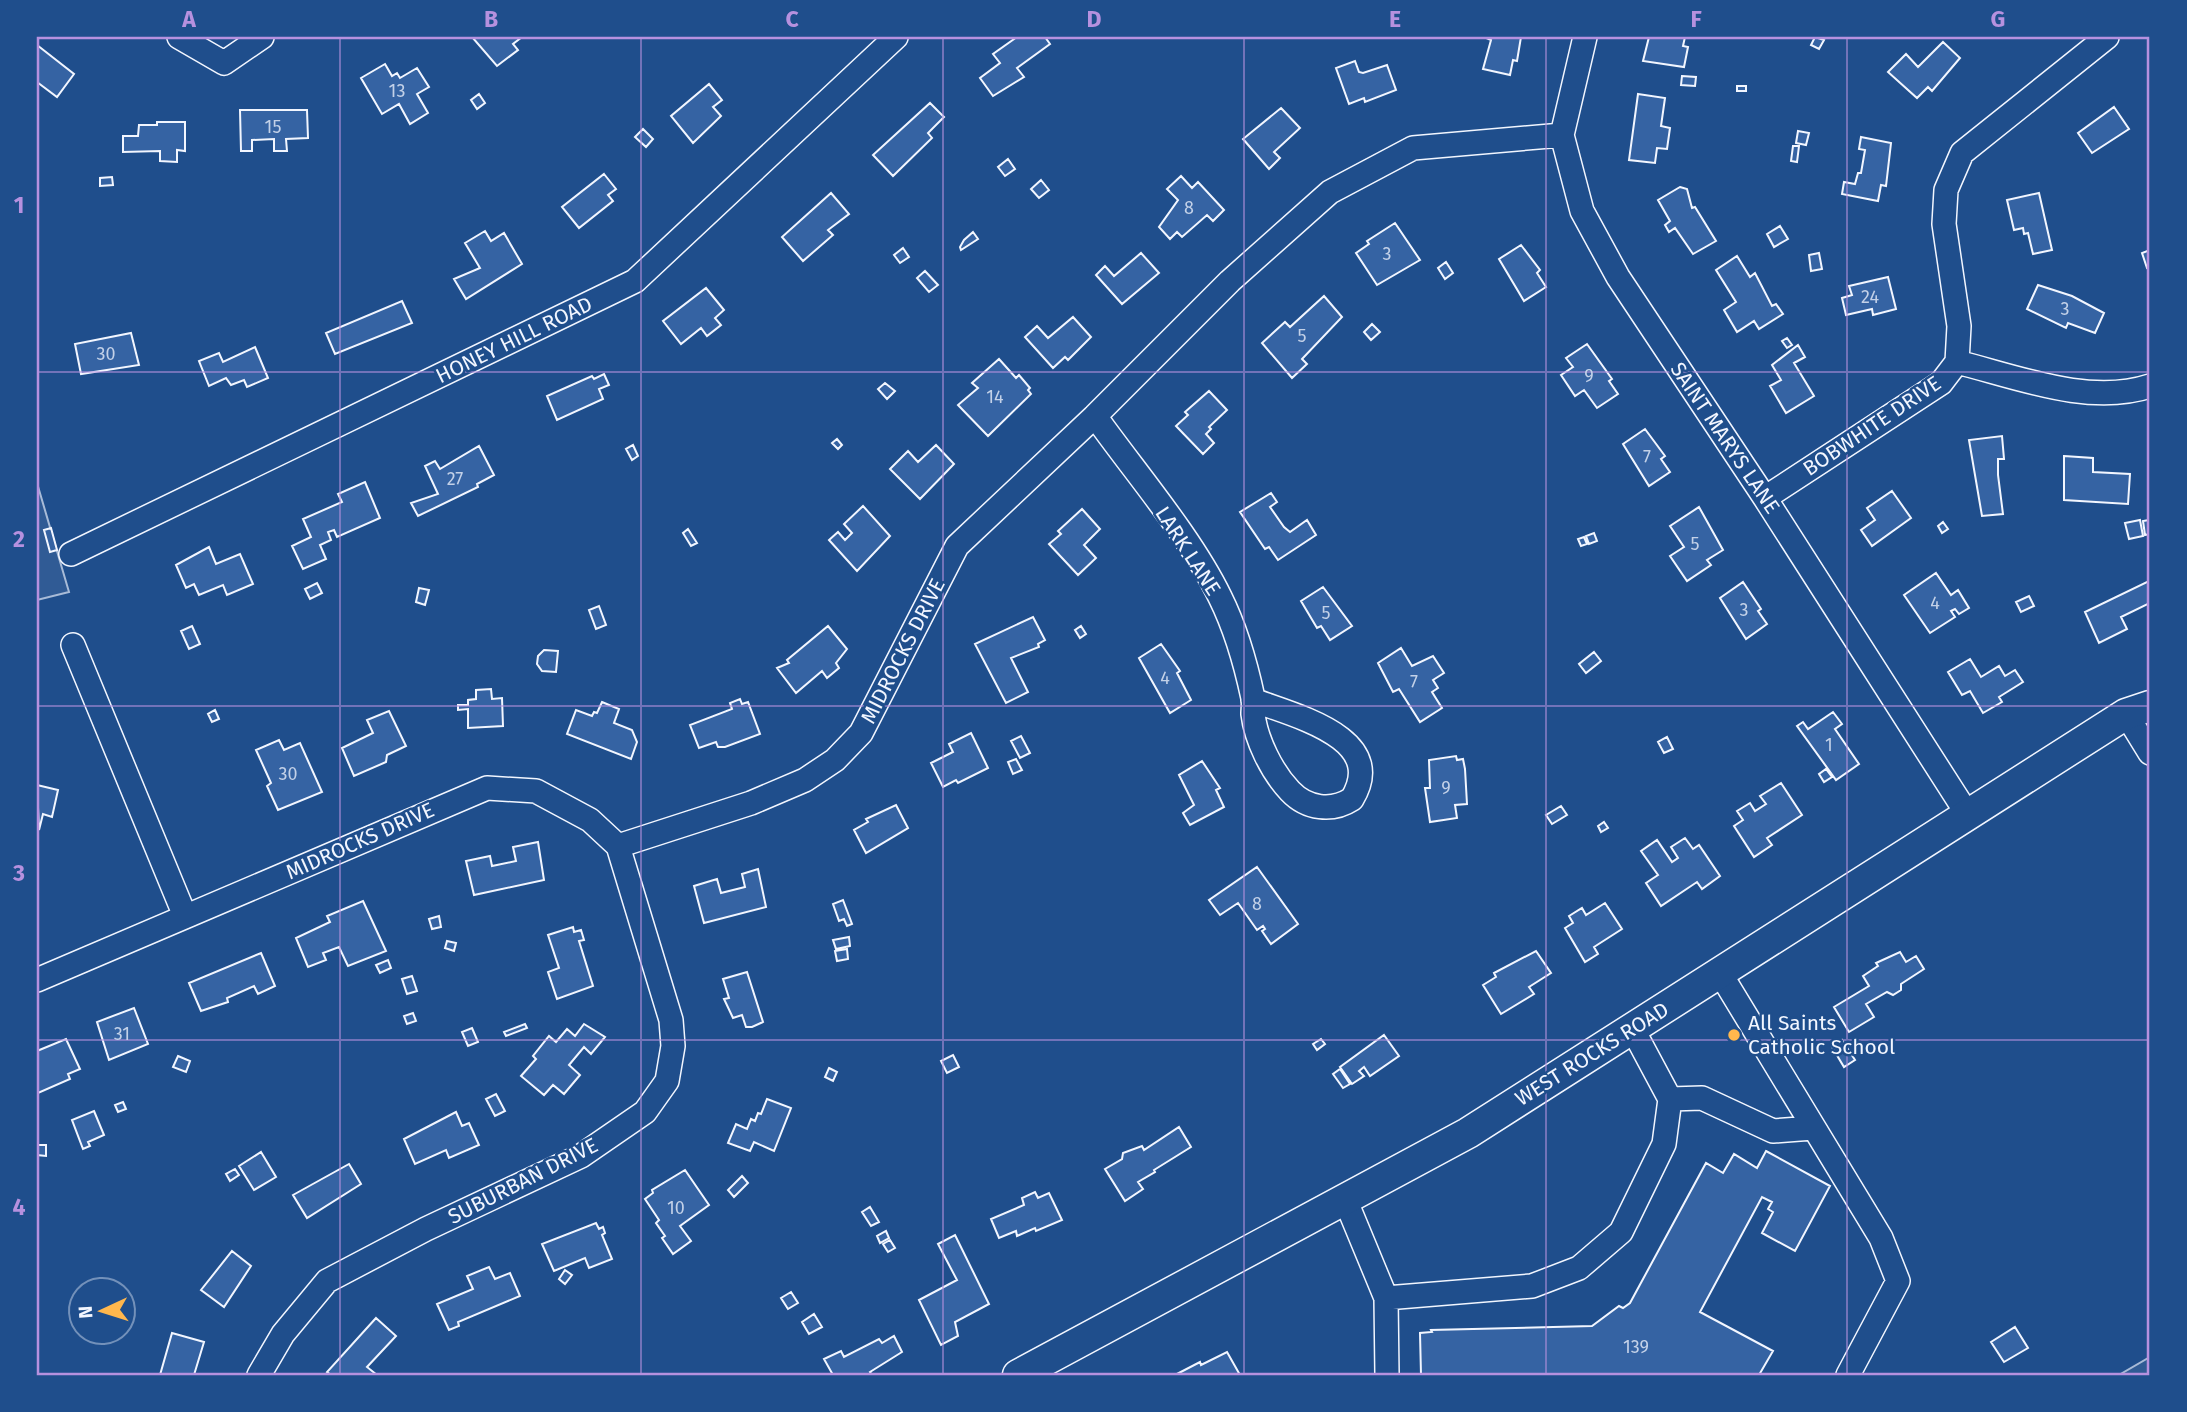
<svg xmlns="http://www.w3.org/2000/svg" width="2187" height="1412" font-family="'Fira Sans',sans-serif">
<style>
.built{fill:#305b95;stroke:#a8bbd7;stroke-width:2}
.building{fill:#3563a3;stroke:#f2f6ff;stroke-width:2}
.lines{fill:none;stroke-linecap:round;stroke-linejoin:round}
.minor-casing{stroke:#f2f6ff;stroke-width:26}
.major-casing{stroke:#f2f6ff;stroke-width:33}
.minor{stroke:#1f4e8c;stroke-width:23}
.major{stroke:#1f4e8c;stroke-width:30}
.grid{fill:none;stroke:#b691df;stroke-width:2;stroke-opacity:0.55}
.poi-dot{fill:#ffb74d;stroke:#1f4e8c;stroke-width:2.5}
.labels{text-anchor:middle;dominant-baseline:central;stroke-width:5;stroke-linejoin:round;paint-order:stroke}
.number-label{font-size:18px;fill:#c3d1e8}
.street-label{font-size:21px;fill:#f2f6ff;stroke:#1f4e8c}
.poi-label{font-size:21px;fill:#f2f6ff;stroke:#1f4e8c;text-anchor:start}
.neatline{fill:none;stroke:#b691df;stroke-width:2.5}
.grid-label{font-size:23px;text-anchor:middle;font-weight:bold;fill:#b691df}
</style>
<rect width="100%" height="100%" fill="#1f4e8c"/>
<path class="built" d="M37 483 69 592 37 600Z
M2150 1357V1375H2119Z"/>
<path class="building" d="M472 37H522L513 44 518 50 497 66Z
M1017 37H1045L1050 44 1017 68 1024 77 993 96 980 78 1000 63 993 54Z
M1521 37 1517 61 1513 60 1510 75 1483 69 1491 40 1484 37Z
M1649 37H1685L1683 46 1688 47 1684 67 1643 61Z
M1815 37 1824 40 1819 49 1811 45Z
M1943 42 1960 58 1932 91 1928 87 1917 98 1888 72 1906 54 1918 67Z
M37 45 74 74 57 97 37 82Z
M1355 61 1359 72 1363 73 1387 65 1396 90 1365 102 1364 98 1349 104 1336 68Z
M385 64 392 76 397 73 400 78 417 68 429 87 417 94 428 113 410 124 399 104 382 114 361 78Z
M1682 76 1696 77 1695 86 1681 85Z
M709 84 722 100 713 107 721 116 693 143 671 116Z
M1737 86H1746V91H1737Z
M479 94 485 103 477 109 471 100Z
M1638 94 1665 98 1661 126 1670 128 1667 149 1657 148 1655 163 1629 160Z
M930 103 944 117 928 133 932 138 893 176 873 155Z
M2114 107 2129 129 2092 153 2078 133Z
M1281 108 1300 128 1274 152 1280 158 1269 169 1243 139Z
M240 110H307L308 138 286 139 287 151H274V139L252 140V151H241Z
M157 122H185V151L177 150V162L160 161V151L123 152V136H138L139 125H157Z
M643 129 653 139 646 147 635 137Z
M1798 131 1809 133 1806 145 1796 143Z
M1861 137 1891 143 1886 186 1881 185 1878 201 1842 194 1844 182 1855 184 1858 173H1861L1865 150 1859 149Z
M1793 146H1799L1797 162 1791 161Z
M1008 159 1015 169 1005 176 998 167Z
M604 174 616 189 608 195 613 201 579 228 562 207Z
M1181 176 1192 188 1198 182 1224 210 1213 221 1207 215 1182 237 1177 232 1170 239 1159 227 1178 200 1167 189Z
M112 177 113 185 100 186V178Z
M1041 180 1049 190 1039 198 1031 189Z
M1680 187 1687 189 1692 208 1695 207 1716 241 1693 254 1675 228 1669 232 1665 225 1670 221 1658 200Z
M831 193 849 214 828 230 833 235 803 261 782 237Z
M2039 193 2052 250 2033 254 2028 233 2024 234 2023 228 2014 230 2007 200Z
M1395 223 1420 260 1377 285 1356 253 1369 244 1367 241Z
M1780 226 1788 239 1774 247 1767 234Z
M485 231 491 241 504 233 522 264 466 299 454 279 480 268 465 243Z
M973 232 978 239 961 250 960 247 964 240Z
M1521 245 1540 270 1537 273 1546 287 1524 301 1499 259Z
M903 248 909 257 900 263 894 255Z
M2150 250V267L2147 268 2142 253Z
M1141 253 1159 273 1122 304 1096 275 1105 266 1114 276Z
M1819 253 1822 269 1811 271 1809 255Z
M1737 256 1750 277 1755 273 1772 306 1776 304 1783 314 1759 329 1754 321 1737 332 1724 310 1736 302 1716 270Z
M1446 262 1453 273 1445 279 1438 268Z
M925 271 938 285 929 292 917 278Z
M1888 277 1896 309 1873 315 1872 309 1846 315 1842 298 1852 295 1849 286Z
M2038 285 2072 296 2104 313 2095 333 2068 323 2066 328 2027 309Z
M706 288 724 310 715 318 721 325 707 336 701 328 681 344 663 321Z
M1324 296 1342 317 1302 359 1307 364 1292 378 1262 343 1285 322 1290 327Z
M402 301 412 323 335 354 326 333Z
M1073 317 1091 337 1068 360 1065 357 1053 368 1025 337 1037 326 1048 338Z
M1372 324 1380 332 1371 340 1364 332Z
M131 333 139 365 81 374 75 344Z
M1787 338 1792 345 1787 348 1782 341Z
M1587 344 1612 379 1609 381 1618 394 1597 408 1584 390 1575 396 1561 375 1573 367 1566 358Z
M1798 345 1805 357 1794 363 1814 396 1786 413 1770 386 1781 380 1772 365Z
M255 347 268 378 247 387 244 380 231 385 226 378 209 386 199 361 219 353 223 362Z
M999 359 1016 378 1019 375 1030 388 1028 390 1031 394 988 436 958 405 978 388 972 383Z
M604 374 609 385 599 389 603 399 557 420 547 396 592 376 594 379Z
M885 383 895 391 887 399 878 389Z
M1209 391 1227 410 1209 427 1211 429 1206 434 1214 443 1203 454 1176 426 1188 415 1185 412Z
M1645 429 1665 456 1661 459 1670 472 1649 486 1623 444Z
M2002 436 2004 459H1998V475L2003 514 1982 516 1969 440Z
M837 439 842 445 838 449 832 443Z
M633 445 638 456 632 460 626 449Z
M936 445 954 464 920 499 890 469 908 451 918 462Z
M479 446 494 475 477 484 478 487 418 516 411 503 438 494 425 466 435 461 440 469Z
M2064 456 2093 458V472L2130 474 2128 504 2064 500Z
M365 482 380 518 337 537 334 530 328 532 331 540 320 545 326 559 303 569 292 546 311 537 303 519 342 502 338 494Z
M1892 491 1911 518 1872 546 1861 530 1875 520 1867 508Z
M1271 493 1277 502 1270 507 1284 527 1290 532 1307 520 1316 535 1278 560 1269 547 1265 549 1240 512Z
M863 506 890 536 857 571 829 540 838 532 845 540 852 533 844 524Z
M1699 507 1723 550 1707 560 1711 565 1687 581 1670 556 1684 547 1670 526Z
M1082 509 1100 529 1084 545 1096 558 1078 575 1049 544 1061 534 1058 531Z
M2140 520 2143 536 2129 539 2125 523Z
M2149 520 2150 534 2145 535 2143 521Z
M1943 522 1948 529 1942 533 1938 526Z
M51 528 57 550 50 552 44 530Z
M688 529 697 543 691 546 683 533Z
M1594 533 1597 541 1589 544 1586 536Z
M1584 537 1587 544 1581 546 1578 539Z
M209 547 216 564 240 554 253 584 227 595 223 585 199 595 194 584 186 588 176 565Z
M1936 573 1951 595 1958 590 1969 608 1959 614 1955 609 1951 611 1955 617 1930 633 1904 595Z
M2149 581 2150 603 2121 617 2127 629 2099 643 2085 612Z
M1743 582 1761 609 1758 611 1767 624 1746 639 1720 598Z
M317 583 322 593 310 599 305 589Z
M1323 587 1352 626 1330 640 1321 626 1317 628 1301 601Z
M419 588 429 590 425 605 416 602Z
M2029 596 2034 606 2021 612 2016 602Z
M599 606 606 625 596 629 589 610Z
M1033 617 1045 640 1038 644 1039 647 1011 658 1028 692 1006 703 975 644Z
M192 626 200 644 189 649 181 631Z
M828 626 847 649 836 663 839 668 827 678 822 671 796 693 777 668 789 663 787 660Z
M1081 626 1086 634 1080 638 1075 630Z
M1161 644 1180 671 1177 673 1191 700 1170 713 1139 658Z
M1401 648 1412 666 1433 656 1444 673 1433 680 1438 688 1432 692 1442 708 1420 722 1399 689 1393 692 1378 663Z
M544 650 558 651 556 672 542 671 537 664 538 656Z
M1594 652 1601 661 1586 673 1579 664Z
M1970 659 1981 677 1999 666 2005 676 2015 670 2023 682 1999 697 2002 702 1983 713 1970 691 1962 695 1948 672Z
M491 689 492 699 502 698 503 726 468 728V709L458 710V705H468V700L476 699V690Z
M740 699 742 704 748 702 760 734 725 747H718L716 742 699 748 690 725 732 709 730 703Z
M602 702 619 709 614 723 632 730 637 742 631 759 567 734 576 710 592 716 594 712 597 713Z
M215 710 219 719 212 722 208 714Z
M389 711 406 746 387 755 386 762 354 776 342 748 373 733 367 720Z
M1833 712 1842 724 1835 729 1859 764 1836 780 1797 726 1803 722 1808 729Z
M971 733 988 768 958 783 956 780 943 787 931 763 953 752 949 744Z
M1021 736 1030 753 1020 758 1011 741Z
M1667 737 1673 749 1664 753 1658 742Z
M279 740 284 750 300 743 322 792 278 810 267 786 271 783 256 750Z
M1456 756 1457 760 1463 759 1465 769 1467 804 1455 805 1457 818 1430 822 1425 788H1430L1429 760Z
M1016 759 1022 770 1013 774 1008 762Z
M1202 761 1220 788 1216 790 1224 807 1190 825 1183 813 1194 805 1179 775Z
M1826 769 1832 777 1824 782 1819 774Z
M1781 783 1802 815 1767 838 1772 845 1754 857 1734 826 1743 820 1737 811 1750 803 1755 811 1766 804 1760 796Z
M37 785 58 790 52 817 43 814 39 830Z
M896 805 908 828 866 853 854 830 868 822 866 819Z
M1561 806 1567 815 1552 824 1546 815Z
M1604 822 1608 828 1601 832 1598 826Z
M1685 838 1693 849 1699 845 1720 876 1702 889 1697 882 1661 906 1646 883 1658 875 1641 851 1657 840 1672 862 1678 858 1671 847Z
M538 842 544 880 474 895 466 861 490 856 492 866 516 861 513 847Z
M1257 867 1298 924 1271 944 1262 931 1265 929 1263 926 1257 930 1238 903 1220 915 1209 900Z
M758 869 766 907 704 923 694 886 717 879 721 893 745 887 742 874Z
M843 900 852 924 847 926 844 919 839 921 833 904Z
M363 901 386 951 348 966 339 947 323 953 326 960 308 967 296 938 330 922 327 916Z
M1605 903 1622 929 1594 947 1598 954 1585 962 1565 928 1573 923 1569 916 1582 908 1586 915Z
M439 916 441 927 432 929 429 919Z
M573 927 574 932 581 930 584 940 579 941 593 986 557 999 548 972 559 968 548 935Z
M849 937 850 946 836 949 833 940Z
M447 941 456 943 454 951 445 948Z
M847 949 848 959 837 961 835 951Z
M1536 951 1551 973 1529 987 1534 994 1501 1014 1483 985 1496 977 1494 973Z
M1900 952 1906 962 1916 956 1924 969 1901 984V990L1893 995 1887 992 1866 1004 1874 1017 1849 1032 1834 1007 1869 986 1863 976 1878 966 1876 963Z
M261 953 275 986 258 994 254 986 227 998 228 1002 201 1011 189 983Z
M388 960 391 968 380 973 376 965Z
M747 972 763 1022 752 1027H746L742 1015 733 1018 724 999 729 998 723 979Z
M412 976 417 991 407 994 402 979Z
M134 1008 148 1044 109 1060 97 1022Z
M413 1013 416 1021 407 1024 404 1016Z
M525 1024 527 1028 506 1036 504 1032Z
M584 1024 605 1037 591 1054 584 1047 569 1065 580 1075 564 1094 553 1085 544 1095 521 1076 536 1059 533 1056 549 1036 556 1042 567 1029 575 1036Z
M472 1028 478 1042 468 1046 462 1032Z
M1384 1035 1399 1056 1370 1076 1364 1067 1359 1071 1364 1076 1352 1084 1340 1067Z
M66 1039 80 1069 68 1074 70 1079 38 1093 37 1051Z
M1321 1039 1325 1044 1317 1050 1313 1044Z
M1842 1040 1855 1060 1844 1067 1832 1047Z
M953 1055 959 1067 947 1073 941 1061Z
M178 1056 190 1061 186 1072 173 1067Z
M829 1068 837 1072 833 1081 825 1077Z
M1340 1069 1350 1084 1343 1088 1333 1074Z
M496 1094 505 1111 495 1116 486 1099Z
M767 1099 791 1108 774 1151 754 1142 750 1151 728 1143 736 1124 747 1129 751 1119 755 1121 758 1113 761 1114Z
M123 1102 126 1109 118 1112 115 1105Z
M94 1111 104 1135 88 1142 90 1146 83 1149 72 1120Z
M456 1112 462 1126 469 1123 479 1145 449 1158 446 1150 415 1164 404 1139Z
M1179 1127 1191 1147 1154 1170 1155 1172 1138 1182 1143 1189 1125 1201 1105 1169 1122 1159 1123 1153 1142 1146 1144 1150Z
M37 1145H46V1156L37 1155Z
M1766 1151 1830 1186 1795 1251 1762 1233 1773 1212 1768 1209 1772 1202 1762 1197 1700 1312 1773 1351 1759 1375H1421L1420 1333 1432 1332 1431 1330 1592 1326 1619 1306 1623 1308 1630 1303 1706 1163 1723 1173 1734 1154 1757 1168Z
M261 1152 276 1177 254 1190 239 1166Z
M349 1164 361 1184 307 1218 293 1195Z
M235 1169 239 1175 230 1181 226 1174Z
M685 1170 709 1205 680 1226 691 1241 673 1254 662 1238 665 1236 656 1223 659 1220 645 1199 653 1193 652 1190Z
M742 1176 748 1183 734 1197 728 1190Z
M1035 1192 1038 1198 1049 1193 1062 1220 1036 1231 1035 1228 1017 1236 1016 1231 999 1238 991 1219 1024 1205 1022 1198Z
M870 1207 879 1222 871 1226 862 1212Z
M596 1223 599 1229 603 1227 605 1233 602 1235 612 1259 589 1268 585 1258 554 1271 542 1244Z
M886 1231 889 1238 880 1243 877 1236Z
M955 1235 989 1304 955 1322 958 1336 941 1345 919 1300 957 1280 938 1244Z
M890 1240 895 1248 888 1252 883 1244Z
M232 1251 251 1266 224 1307 201 1290Z
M489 1267 495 1279 510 1273 520 1296 458 1322 459 1326 449 1330 437 1304 473 1289 467 1276Z
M565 1270 572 1275 565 1284 559 1279Z
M102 1279 111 1284 108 1290H96Z
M791 1292 798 1303 788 1309 781 1298Z
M814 1314 822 1327 809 1334 802 1322Z
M376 1318 396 1336 367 1367 377 1375H331L327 1372Z
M2015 1327 2028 1348 2004 1362 1991 1342Z
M172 1333 204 1342 194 1375H160Z
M894 1336 902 1352 870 1372 872 1375H833L824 1359 841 1351 844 1357 879 1339 882 1343Z
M1227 1352 1240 1375H1175L1200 1362 1201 1365Z"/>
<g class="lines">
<defs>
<path id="minor" d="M179 37 224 63 262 37
M1585 37 1562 135 1582 211 1618 277 1765 498 1968 815
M1957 362C2017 377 2089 406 2150 386
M1095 416C1134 471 1191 537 1220 597 1235 627 1246 665 1253 698 1254 704 1253 709 1253 714 1256 740 1272 772 1290 791 1307 809 1332 812 1352 799 1389 738 1295 716 1253 700
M1765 498 1941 383 1957 362 1959 326 1944 224 1946 190 1962 153 2107 37
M71 554 635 281 896 37
M73 645 185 916
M2126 714 2150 753
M618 846 751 803 805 780 835 760 861 733 957 546 1095 416 1230 281 1330 192 1413 148 1562 135
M1720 973 1881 1238 1898 1281 1848 1375
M37 980 487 788 536 791 590 820 618 846 671 1020 673 1046 667 1081 645 1112 581 1156 426 1229 327 1281 283 1334 259 1375
M1670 1099 1702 1098 1773 1131 1813 1128
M1345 1199 1386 1298 1532 1286 1579 1268 1621 1232 1664 1144 1670 1099 1632 1028
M1386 1298 1387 1375"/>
<path id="major" d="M1018 1375 1468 1133 2126 714 2150 706"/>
</defs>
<use href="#minor" class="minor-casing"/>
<use href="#major" class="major-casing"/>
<use href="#minor" class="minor"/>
<use href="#major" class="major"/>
</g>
<path class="grid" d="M340 37V1375M641 37V1375M943 37V1375M1244 37V1375M1546 37V1375M1847 37V1375M37 372H2150M37 706H2150M37 1040H2150"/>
<circle class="poi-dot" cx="1734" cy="1035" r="7"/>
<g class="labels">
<g class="number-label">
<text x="397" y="91">13</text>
<text x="273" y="127">15</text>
<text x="1189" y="208">8</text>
<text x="1387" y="254">3</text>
<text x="1870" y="297">24</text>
<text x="2065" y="309">3</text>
<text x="1302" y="336">5</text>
<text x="106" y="354">30</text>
<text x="1589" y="376">9</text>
<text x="995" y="397">14</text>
<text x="1647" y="457">7</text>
<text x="455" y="479">27</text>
<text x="1695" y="544">5</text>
<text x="1935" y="603">4</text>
<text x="1744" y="610">3</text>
<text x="1326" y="613">5</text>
<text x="1165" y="678">4</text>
<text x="1414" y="682">7</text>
<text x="1829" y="745">1</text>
<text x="288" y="774">30</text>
<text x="1446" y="788">9</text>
<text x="1257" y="904">8</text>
<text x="122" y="1034">31</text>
<text x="676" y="1208">10</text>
<text x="1636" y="1347">139</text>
</g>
<g class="street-label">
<text transform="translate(514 340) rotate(-26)">HONEY HILL ROAD</text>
<text transform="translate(1872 426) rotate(-34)">BOBWHITE DRIVE</text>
<text transform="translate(1725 438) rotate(56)">SAINT MARYS LANE</text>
<text transform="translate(1188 551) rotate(57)">LARK LANE</text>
<text transform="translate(903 651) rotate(-63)">MIDROCKS DRIVE</text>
<text transform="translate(360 841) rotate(-24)">MIDROCKS DRIVE</text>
<text transform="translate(1592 1054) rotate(-32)">WEST ROCKS ROAD</text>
<text transform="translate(523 1181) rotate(-27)">SUBURBAN DRIVE</text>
</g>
<g class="poi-label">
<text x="1748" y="1023">All Saints<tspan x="1748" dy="24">Catholic School</tspan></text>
</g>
</g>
<rect width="2187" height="1412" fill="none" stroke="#1f4e8c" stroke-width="77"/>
<g transform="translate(102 1311) rotate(266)"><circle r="33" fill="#1f4e8c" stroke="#7391ba" stroke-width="2"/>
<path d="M0-5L12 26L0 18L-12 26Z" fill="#ffb74d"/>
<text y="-10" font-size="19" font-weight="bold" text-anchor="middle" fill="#f2f6ff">N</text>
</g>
<rect x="38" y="38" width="2110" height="1336" class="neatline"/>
<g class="grid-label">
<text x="189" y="27">A</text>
<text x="491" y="27">B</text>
<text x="792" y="27">C</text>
<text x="1094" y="27">D</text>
<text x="1395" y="27">E</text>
<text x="1696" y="27">F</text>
<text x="1998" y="27">G</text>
<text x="19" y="213">1</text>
<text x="19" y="547">2</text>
<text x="19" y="881">3</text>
<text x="19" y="1215">4</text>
</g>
</svg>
